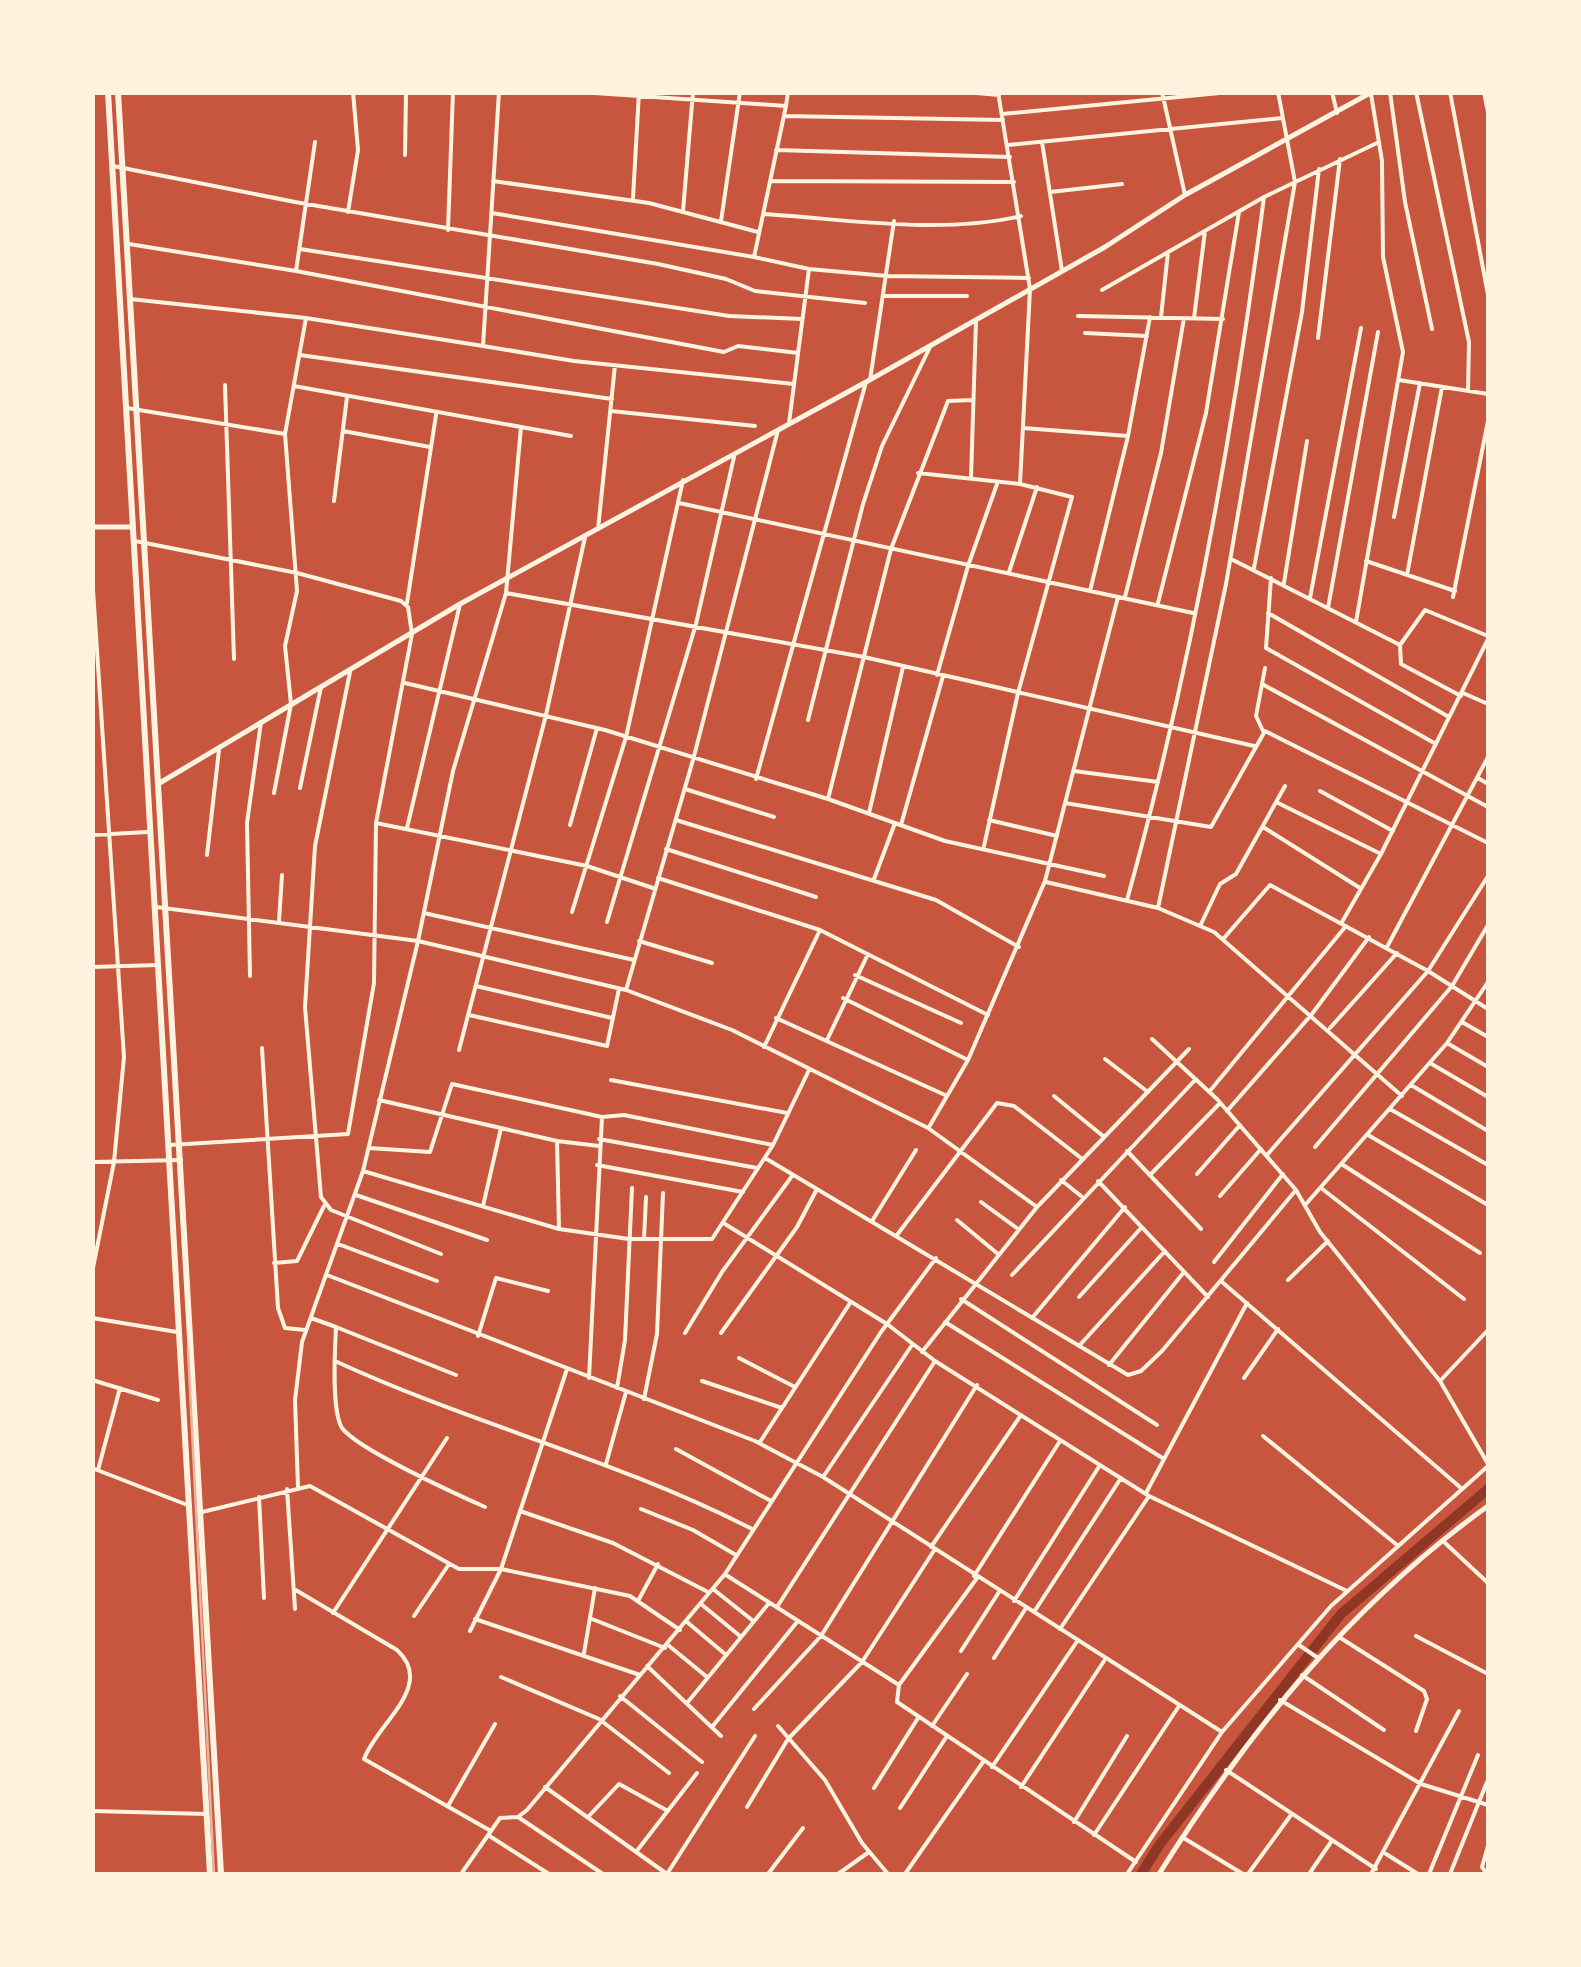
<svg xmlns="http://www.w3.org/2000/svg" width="1581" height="1967" font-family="'Fira Sans Condensed',sans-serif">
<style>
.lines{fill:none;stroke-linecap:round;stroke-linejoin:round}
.canal{stroke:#8f3625;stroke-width:10}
.minor{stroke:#fff3e0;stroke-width:4}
.tertiary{stroke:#fff3e0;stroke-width:5}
.trunk{stroke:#fff3e0;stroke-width:6}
.rail{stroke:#e9b49f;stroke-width:2.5}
</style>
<rect width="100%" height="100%" fill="#c8553d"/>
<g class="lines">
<path class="canal" d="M1141 1874 1160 1844 1341 1614 1488 1489"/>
<path class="minor" d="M499 92 483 346 574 361 794 384
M580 92 786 106 788 92
M965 92 999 95
M998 92 1030 289 1020 484
M1162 92 1185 195
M1332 92 1337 113
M1390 92 1405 202 1432 329
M1416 92 1469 342 1468 391
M1450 92 1488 295
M1484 92 1488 112
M786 106 754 257 809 269 789 423
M1002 114 1230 92
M784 116 1003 120
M1042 142 1062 271
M1008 145 1282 118
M776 150 1010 157
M405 155 406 92
M113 166 295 202 658 264 726 279 755 291 865 303
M493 181 649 203 758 232
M770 181 1014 182
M1050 192 1122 184
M633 198 639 92
M683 211 693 92
M348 212 358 150 353 92
M492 213 754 257
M763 214C846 219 939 235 1021 216
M721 221 740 92
M448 230 453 92
M129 244 296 271 724 352 738 346 798 353
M300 249 729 316 802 319
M809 269 887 276 1029 278
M296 271 315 142
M1102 290 1264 197 1379 142
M884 296H967
M130 299 306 318 483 346
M1078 316 1223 319
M1161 317 1168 252
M1194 318 1205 231
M1085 333 1147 336
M1318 338 1340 159
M300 355 612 399
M870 380 894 221
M1399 380 1488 394
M225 385 234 659
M294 386 571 436
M127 408 285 434
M611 411 755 426
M1023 428 1128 436
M343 431 430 447
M918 473 1020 484 1072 497 1018 693 984 846
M971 478 976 320
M334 501 347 397
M679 503 1193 613
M1394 517 1420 383
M598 529 615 365
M135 541 297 573 401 601 408 607 412 634 376 823 374 983 348 1134 170 1145
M1233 560 1400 645 1425 610 1488 636
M1366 561 1455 591
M1254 568 1302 312 1319 169
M1009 572 1037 487
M92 575 124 1057 114 1162 92 1273
M1407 575 1442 387
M1271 578 1266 648 1436 744
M1284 583 1307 441
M1090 591 1128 436 1150 317
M506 593 864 657 1254 746
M1125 597 1161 453 1184 318
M1453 597 1488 421
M1310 598 1361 328
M407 603 436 415
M1158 603 1206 413 1239 212
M1328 608 1378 332
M1268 613 1449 717
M1356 622 1403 352 1383 257 1382 161 1371 94
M1400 645 1401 664 1461 696
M350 672 315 846 305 1007 321 1197 331 1210 441 1254
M937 675 968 566 997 484
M405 683 605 730 828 799 945 841 1104 876
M1262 684 1488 807
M1463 693 1488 704
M808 720 863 504 882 446 931 345
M1263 731 1256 716 1265 668
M1074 771 1158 782
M1478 778 1488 784
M756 779 866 382
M300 788 321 687
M685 789 774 817
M1320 791 1393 831
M274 793 291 704 285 646 297 591 285 434 306 318
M828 799 891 549 948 401 973 400
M1065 803 1211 827 1265 731 1488 843
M1278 803 1381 854
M869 813 903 667
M676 820 936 900 1019 947
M989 820 1057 836
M376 823 587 866 653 888
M570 825 597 728
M901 825 943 676
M1263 827 1360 888
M407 828 460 604
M92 835 148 832
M666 849 816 897
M207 855 219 750
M658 878 820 930
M874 879 895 823
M1046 882 1158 908 1214 932 1402 1096
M1127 900C1191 670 1233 434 1264 197
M156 907 418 941 626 990 732 1030 928 1128 1037 1207
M1158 908 1226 584 1295 182 1278 92
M572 912 626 737 683 480
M424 913 634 960
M279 921 282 875
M607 922 696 624 734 457
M1342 922 1381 854 1488 639
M1201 924 1220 884 1236 874 1285 786
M1224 938 1270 885 1428 971 1488 1009
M639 941 712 963
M1387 947 1488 757
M92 967 158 965
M855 975 961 1023
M250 976 247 823 261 722
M476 986 612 1018
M626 990 693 760 778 430
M843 998 968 1060
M469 1015 607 1046 619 989
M776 1018 945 1095
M1462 1022 1488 1037
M1330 1028 1397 953
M1152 1039 1217 1099 1296 1190 1320 1232 1440 1381 1488 1464
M827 1040 868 954
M1447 1043 1488 1067
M764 1047 820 930 988 1015
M262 1048 278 1308 285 1328 305 1330
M459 1050 546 715 585 537
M1105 1059 1148 1092
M1430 1063 1488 1097
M611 1080 787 1113
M1411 1085 1488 1131
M1209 1092 1346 926
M1054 1096 1103 1136
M379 1100 557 1141 599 1146
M1390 1109 1488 1165
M1227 1111 1312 1014 1369 937
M602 1117 624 1115 773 1145
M929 1127 968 1060 1045 881 1118 597
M1368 1135 1488 1205
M599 1139 757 1168
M557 1141 559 1229
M1315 1147 1452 986 1488 925
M369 1148 430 1152 452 1084 602 1117 589 1378
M1127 1151 1201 1229
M1267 1155 1428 971 1488 876
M765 1158 1128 1375 1141 1371 1162 1351 1296 1190
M92 1162 181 1160
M597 1165 743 1192
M1343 1165 1480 1253
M363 1171 559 1229 629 1239H712L773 1145 809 1070
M1197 1174 1240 1125
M1150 1175 1220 1103
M1061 1180 1081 1196
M1098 1181 1208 1297
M1321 1188 1464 1299
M356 1195 487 1240
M1220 1196 1261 1149
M981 1202 1018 1229
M1306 1204 1447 1043 1488 982
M483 1206 501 1128
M957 1220 998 1254
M872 1221 916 1150
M725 1224 887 1324 935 1361 1149 1496 1347 1591
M897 1235 997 1103 1014 1106 1081 1158
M644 1239 646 1197
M338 1244 437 1281
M1214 1262 1283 1174
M274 1263 297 1261 324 1206
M327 1275 755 1441 823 1477 1222 1732
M1012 1275 1196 1079
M1288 1280 1328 1241
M1222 1282 1461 1488
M1079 1297 1141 1228
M961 1299 1157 1425
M92 1318 177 1332
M311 1318 336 1327C335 1348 331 1410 342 1428 357 1449 458 1495 485 1507
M1032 1318 1125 1207
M945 1322 1164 1459
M336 1327 456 1375
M685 1333 722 1272 792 1176
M721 1333 797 1227 817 1189
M478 1336 496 1278 548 1291
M1079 1346 1165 1251
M922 1352 1037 1207 1189 1049
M739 1358 795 1387
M335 1361C471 1424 618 1460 752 1529
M1109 1365 1184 1272
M567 1369 501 1569 630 1596 680 1630
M1244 1378 1278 1329
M92 1380 158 1400
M702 1381 782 1408
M1440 1381 1488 1330
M617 1388 625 1340 632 1188
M644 1399 657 1334 663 1193
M1263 1436 1397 1545
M760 1442 850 1303
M676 1449 771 1501
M606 1464 626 1392
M92 1468 190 1506
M98 1470 120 1388
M823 1477 912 1345
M298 1487 295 1400 302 1342 363 1171 418 941 453 771 506 593 521 427
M287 1489 295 1609
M1146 1493 1247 1303
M259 1497 264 1598
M641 1509 693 1530 736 1555
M520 1511 613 1543 708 1592
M202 1512 310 1486 459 1569H501
M1444 1542 1488 1583
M931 1547 1021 1415
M726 1575 899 1685
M974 1576 1060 1441
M977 1578 899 1685 897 1702 1136 1862
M294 1589 397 1650C436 1686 377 1723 364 1759L491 1831
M713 1589 752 1620
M639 1599 658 1564
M1014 1601 1100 1465
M701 1604 740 1636
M777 1607 935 1361
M1034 1612 1121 1478
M333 1613 447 1438
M414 1616 449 1564
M475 1619 640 1675
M592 1619 665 1648
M687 1622 725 1654
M1060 1629 1149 1496
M470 1631 501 1569
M1416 1636 1488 1674
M1339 1637 1424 1691 1427 1699 1416 1731
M668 1645 707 1677
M1299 1645 1318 1658
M961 1651 999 1592
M584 1653 595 1588
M994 1658 1026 1608
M647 1666 721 1736
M1302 1675 1384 1730
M501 1677 599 1719 669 1773
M620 1696 702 1762
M1280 1700 1421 1784 1488 1805
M687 1703 769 1603
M754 1709 821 1636 977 1385
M778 1726 825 1780 862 1843 888 1874
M932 1726 967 1674
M712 1727 797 1622
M992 1767 1078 1640
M1226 1770 1376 1869
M545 1787 667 1874
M1021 1787 1104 1661
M874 1788 918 1718
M448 1806 495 1724
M747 1807 788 1739 862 1662 935 1549
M900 1808 947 1736
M92 1811 207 1814
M518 1817 603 1874
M588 1817 619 1784 668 1811
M1074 1822 1127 1736
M488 1835 549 1874
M1094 1835 1179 1706
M1182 1837 1243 1874
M636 1852 697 1773
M1386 1854 1418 1874
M461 1874 500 1818 518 1817 527 1810 725 1574 881 1332 936 1258
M667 1874 755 1736
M768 1874 803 1828
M838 1874 869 1852
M905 1874 983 1762
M1127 1874 1222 1732 1331 1606 1488 1466
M1248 1874 1291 1815
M1309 1874 1331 1842
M1371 1874 1459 1711
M1429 1874 1478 1755
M1450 1874 1487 1782
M1487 1874 1482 1867 1488 1846"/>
<path class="tertiary" d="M92 527H133
M158 784 460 604 866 382 1105 247 1185 195 1372 92
M1159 1874C1248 1732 1351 1604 1488 1506"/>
<path class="trunk" d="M108 92 210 1874
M118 92 221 1874"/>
<path class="rail" d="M188 1349 214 1874"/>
</g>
<rect width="1581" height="1967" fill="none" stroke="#fff3e0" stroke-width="190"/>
</svg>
